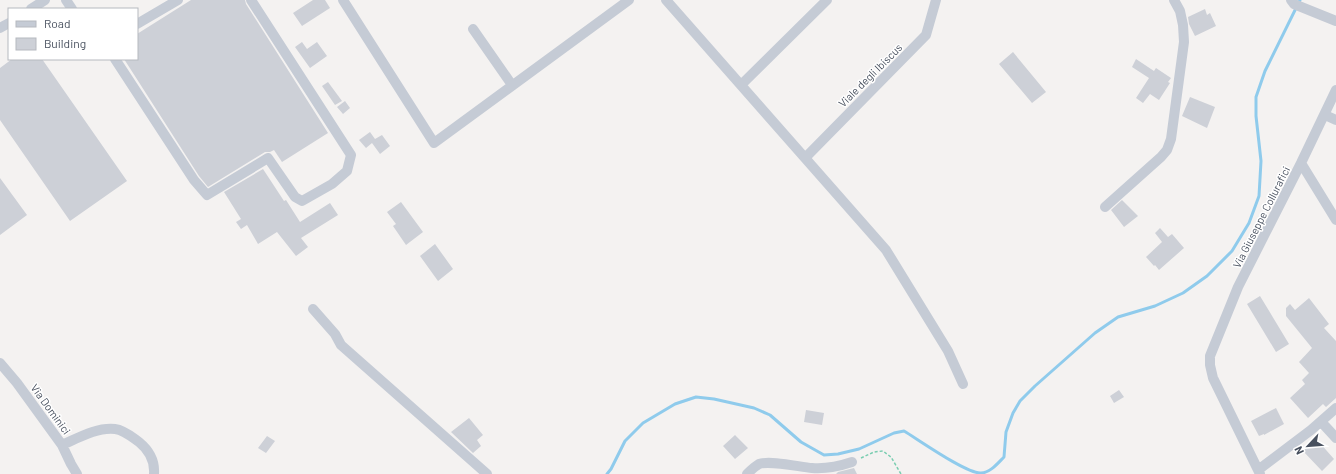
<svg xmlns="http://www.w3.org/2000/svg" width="1336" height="474" font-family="Barlow,sans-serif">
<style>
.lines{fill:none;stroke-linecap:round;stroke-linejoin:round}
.stream{stroke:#8fcbec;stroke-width:3}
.building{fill:#cdd0d7}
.path{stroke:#79cdb0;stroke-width:1.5;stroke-dasharray:3 2;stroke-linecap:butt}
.minor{stroke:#c5cbd5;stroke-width:10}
.labels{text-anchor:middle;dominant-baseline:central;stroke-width:3;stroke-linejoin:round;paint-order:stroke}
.street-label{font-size:11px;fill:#49515f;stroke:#fff}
</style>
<rect width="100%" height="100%" fill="#f4f2f1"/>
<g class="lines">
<path class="stream" d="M607 474 611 469 625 441 643 423 675 404 696 397 714 399 754 408 770 415 801 442 824 455 838 454 859 449 894 433 904 431C919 440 967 474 981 473 990 473 998 463 1004 457L1006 432 1013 413 1020 401 1035 386 1095 333 1118 317 1155 306 1183 293 1207 276 1232 251 1249 223 1259 196 1261 161 1256 116V97L1265 71 1300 0"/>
</g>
<path class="building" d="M191 0H245L246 4 328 133 282 162 274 150 270 152H265L208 187 199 176 124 59H137V34Z
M313 0H325L330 8 302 26 293 13Z
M1205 9 1207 15 1210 13 1216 26 1195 36 1189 24 1188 17Z
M302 42 307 49 317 42 327 56 310 68 295 47Z
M1013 52 1046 92 1032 103 999 64Z
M12 59H42L127 181 70 221 0 120V68Z
M1136 59 1154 71 1156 68 1171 78 1168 82 1170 83 1159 100 1150 94 1143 103 1136 98 1149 78 1132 67Z
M328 82 342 101 335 105 322 86Z
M1190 97 1215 107 1207 128 1182 116Z
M345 101 350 108 343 114 337 107Z
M370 132 375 139 382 135 390 146 380 154 372 143 366 148 359 140Z
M263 169 284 201 286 200 300 222 330 203 338 215 301 238 308 247 296 256 277 232 258 244 247 225 241 229 236 222 241 219 224 192Z
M0 178 27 215 0 235Z
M1122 200 1138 216 1124 227 1111 210Z
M401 202 423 232 406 245 393 226 396 224 387 212Z
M1160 228 1168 237 1172 234 1184 248 1159 270 1155 265 1154 266 1146 257 1162 242 1155 233Z
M435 244 453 269 438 281 420 256Z
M1260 296 1289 344 1276 352 1247 304Z
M1309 298 1329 324 1324 328 1336 341V398L1326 407 1323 404 1308 418 1290 398 1305 384 1302 380 1309 373 1299 362 1312 348 1286 316V308L1290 304 1295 310Z
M1119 390 1124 397 1114 403 1110 396Z
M1276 408 1284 424 1264 435V434L1259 436 1251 421Z
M806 410 824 413 822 425 804 422Z
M469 418 483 435 477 440 481 446 473 453 451 432Z
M735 435 748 448 735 459 723 446Z
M267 436 275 441 266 453 258 448Z
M1314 439 1319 443V442L1334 459 1322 471 1303 451Z
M854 468 857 474H836L838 472Z"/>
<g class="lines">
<path class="path" d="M861 458 874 452 883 451 891 457 901 474"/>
<path class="minor" d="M66 0 72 9
M343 0 434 143 629 0
M666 0 886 250 948 351 963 384
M1291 0 1294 4 1336 21
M31 9 45 0
M137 24 178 0
M0 28 9 23
M473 29 512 85
M115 59 194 180 207 195 268 158 295 197 302 201 332 184 347 171 351 155 251 0
M741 85 827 0
M1325 115 1336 120
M805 158 926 35 936 0
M1301 163 1336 220
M1105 207 1161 157 1167 150 1171 139 1184 42 1183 25 1180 11 1174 0
M313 309 335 334 341 345 487 474
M0 363 17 383 62 445 71 464 77 474
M1325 426 1336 438
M62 445C78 438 97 427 115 429 124 430 132 437 139 442 150 451 155 461 154 474
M1258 470 1311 430 1336 408
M747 474C751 470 754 467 759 464 770 460 800 467 812 468 825 469 840 466 852 462
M1260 474 1213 378 1210 365V356L1238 287 1301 163 1336 90"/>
</g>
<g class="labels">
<g class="street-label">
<text transform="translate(870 75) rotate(-45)">Viale degli Ibiscus</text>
<text transform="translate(1261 217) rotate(-63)">Via Giuseppe Collurafici</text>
<text transform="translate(51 409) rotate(54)">Via Dominici</text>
</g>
</g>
<rect x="8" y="8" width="130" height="52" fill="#ffffff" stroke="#b6b9bf"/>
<rect x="16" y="21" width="20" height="6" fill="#c5cbd5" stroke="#b6b9bf"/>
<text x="44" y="28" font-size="12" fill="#49515f">Road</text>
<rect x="16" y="38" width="20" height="12" fill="#cdd0d7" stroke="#b6b9bf"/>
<text x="44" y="48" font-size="12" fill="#49515f">Building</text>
<g transform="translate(1308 446) rotate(244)" stroke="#ffffff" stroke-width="3" paint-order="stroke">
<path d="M0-3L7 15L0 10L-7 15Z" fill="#49515f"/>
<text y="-6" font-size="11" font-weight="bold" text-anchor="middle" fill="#49515f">N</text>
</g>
</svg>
